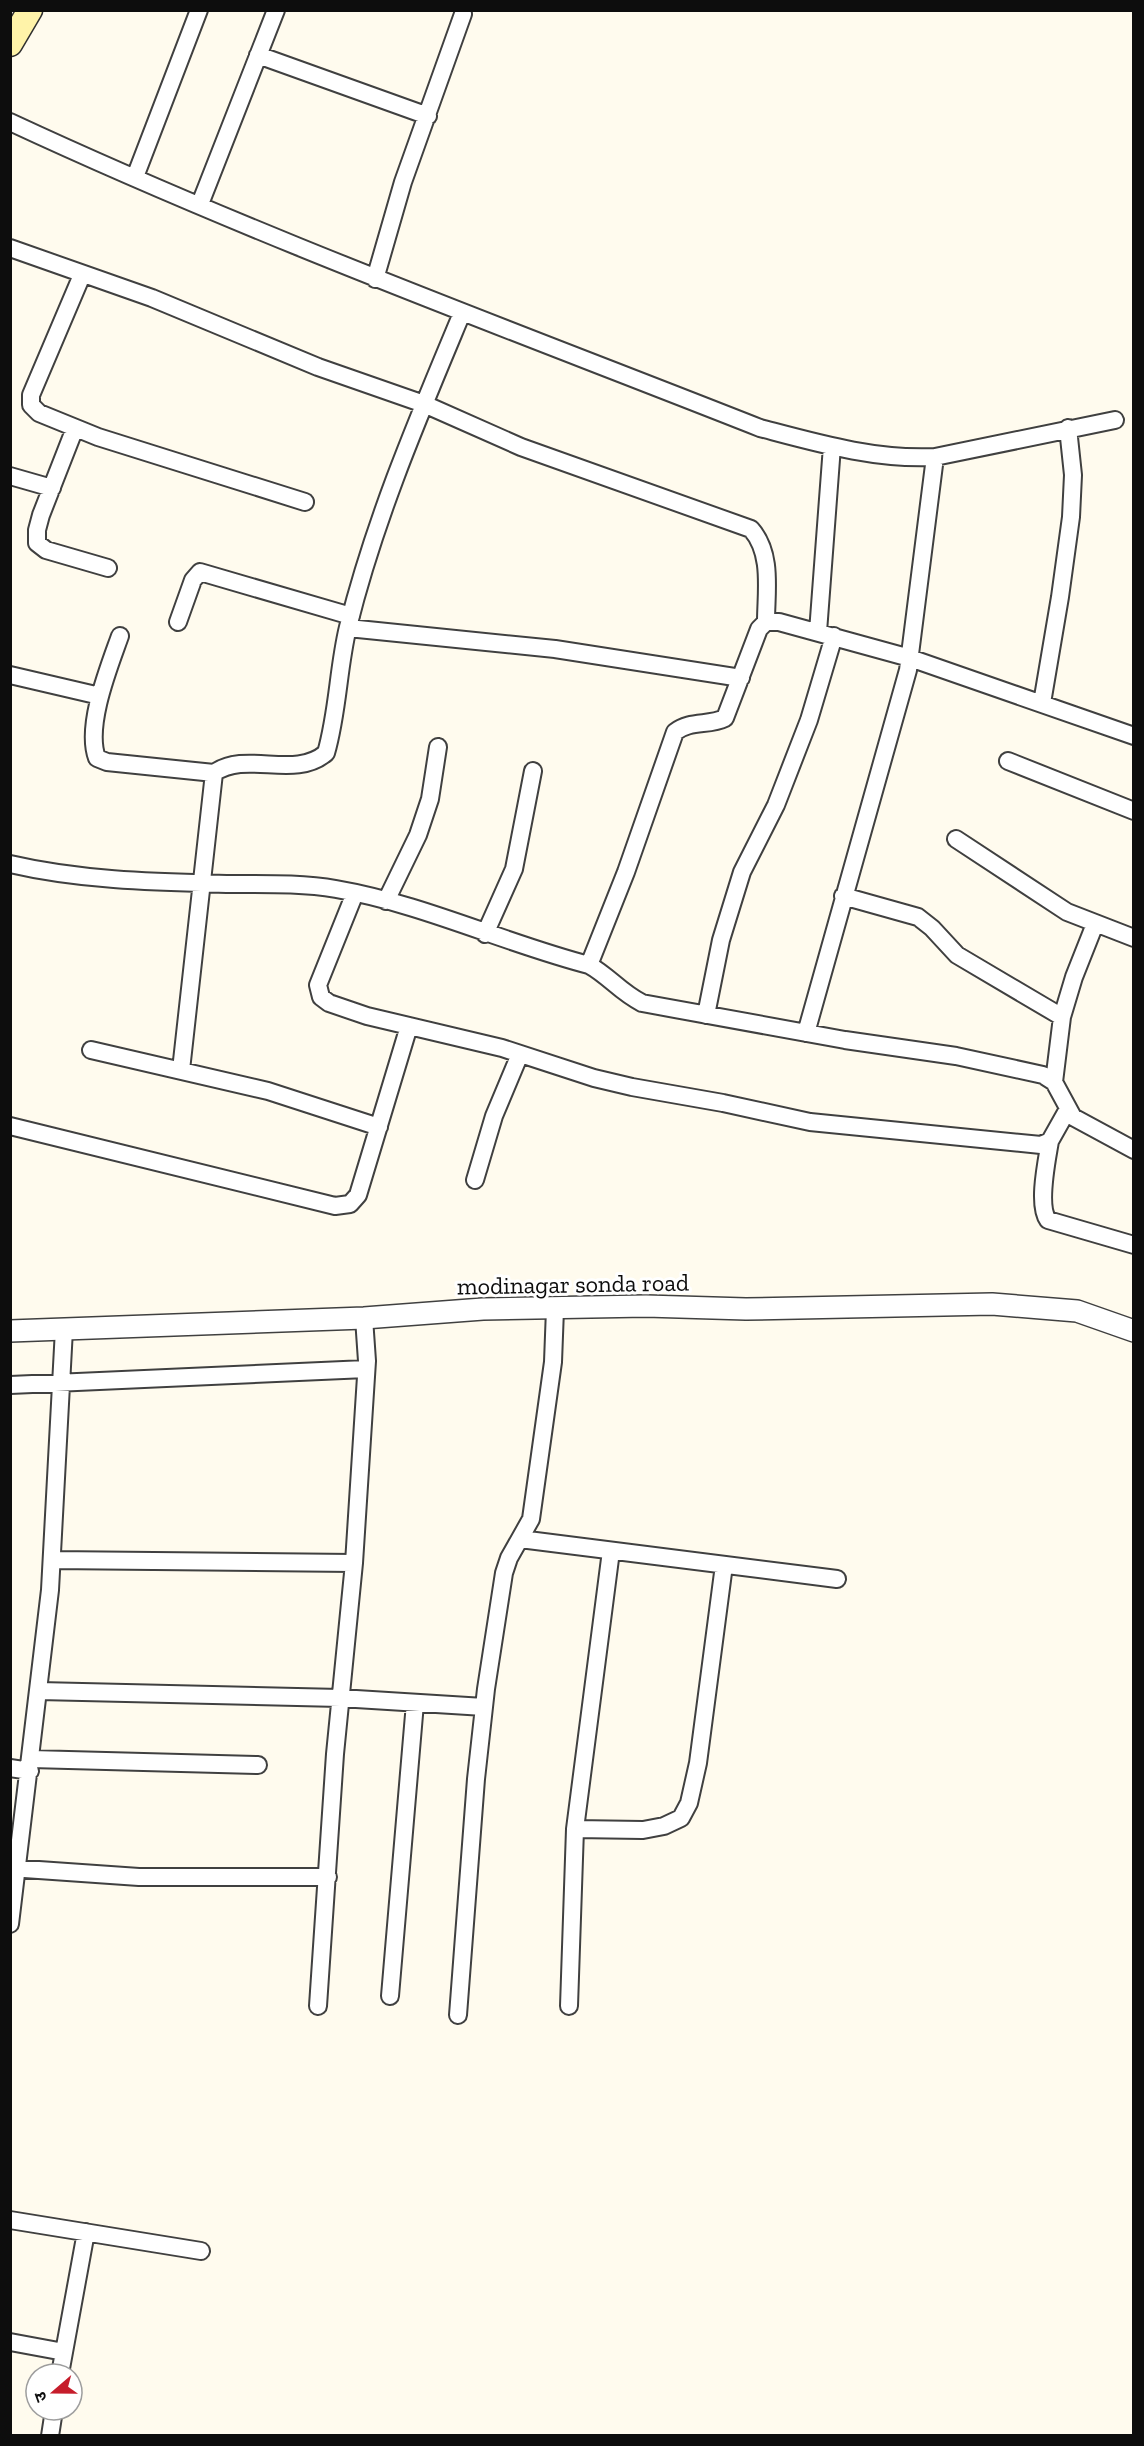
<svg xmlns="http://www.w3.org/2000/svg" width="1144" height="2446" font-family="'Zilla Slab','Noto Sans Devanagari',serif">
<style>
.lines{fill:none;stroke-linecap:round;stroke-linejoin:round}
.minor-casing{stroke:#404040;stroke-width:20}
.tertiary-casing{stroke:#404040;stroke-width:24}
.secondary-casing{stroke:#2f2f2f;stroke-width:27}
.minor{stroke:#fff;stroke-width:16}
.tertiary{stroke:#fff;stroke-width:21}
.secondary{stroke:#fff3a9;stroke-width:24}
.labels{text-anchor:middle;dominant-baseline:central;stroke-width:6;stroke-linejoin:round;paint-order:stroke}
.street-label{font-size:24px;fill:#0d0d0d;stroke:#fff}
</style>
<rect width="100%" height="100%" fill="#fffbee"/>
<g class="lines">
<defs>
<path id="minor" d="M258 55 428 116
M10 122C255 236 509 329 760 428 817 443 875 460 935 457L1115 420
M135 177 199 10
M200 204 276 10
M10 248 152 298 318 367 424 404 521 447 751 529C773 554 766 591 766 622
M82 275 31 395V405L39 413 98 437 305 502
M375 279 403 182 463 14
M75 428 41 515 37 530V543L46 550 108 568
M10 476 52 488
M178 622 193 580 200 572 351 616
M348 628 555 649 741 678
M818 632 832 446
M120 636C109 667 85 726 97 758L107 762 214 773
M10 675 100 696
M1042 703 1060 597 1071 517 1073 475 1068 428
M1008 761 1134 811
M956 839 1067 912 1134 938
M10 864C83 881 158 882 232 884 266 884 303 883 336 889 423 904 504 943 589 965 609 976 620 992 642 1003L845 1040 956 1056 1043 1075 1054 1082 1073 1117 1134 1150
M355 893 318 985 321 997 329 1003 367 1016 502 1048 594 1078 632 1087 723 1103 810 1122 1041 1145 1050 1141 1068 1109
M843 896 918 917 932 928 957 955 1062 1017
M386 901 418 835 430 799 438 747
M485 934 514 869 533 771
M589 965 626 872 675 732C690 720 709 726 725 718L759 629 766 622H779L910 658 1134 736
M706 1015 721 940 742 872 776 805 809 720 834 636
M806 1033 908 670 935 457
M91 1050 268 1091 379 1127
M181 1070 214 773C247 750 294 780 326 753 338 712 338 668 348 627 375 518 419 416 462 313
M1054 1082 1062 1017 1074 977 1095 924
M10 1126 335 1206 350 1204 358 1195 409 1026
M1050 1141C1047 1160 1037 1205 1048 1220L1134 1245
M475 1180 494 1116 520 1054
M10 1385 366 1369
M520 1539 837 1579
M52 1560 354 1563
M39 1691 340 1698 484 1707
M31 1759 258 1765
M10 1768 30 1771
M575 1829 643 1830 664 1826 681 1818 689 1803 698 1763 724 1565
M10 1868 139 1877H328
M10 1924 50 1590 64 1329
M390 1996 415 1703
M318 2006 335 1754 354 1563 367 1361 364 1318
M569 2006 575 1829 611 1551
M458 2015 476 1779 486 1689 504 1573 509 1558 531 1519 553 1362 555 1309
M10 2220 201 2251
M10 2342 64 2352
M60 2374 86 2232
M50 2436 54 2410"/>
<path id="tertiary" d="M10 1331 364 1318 483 1309 646 1306 746 1309 992 1304 1077 1311 1134 1331"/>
<path id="secondary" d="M10 44 30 10"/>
</defs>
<use href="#minor" class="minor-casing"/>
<use href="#tertiary" class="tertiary-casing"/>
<use href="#secondary" class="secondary-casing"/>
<use href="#minor" class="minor"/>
<use href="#tertiary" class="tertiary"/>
<use href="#secondary" class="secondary"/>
</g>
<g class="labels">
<g class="street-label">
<text transform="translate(573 1284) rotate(-1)">modinagar sonda road</text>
</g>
</g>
<rect width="1144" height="2446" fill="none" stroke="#0d0d0d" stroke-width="24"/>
<g transform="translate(54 2392) rotate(250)"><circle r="28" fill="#ffffff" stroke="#9e9e9e" stroke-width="1.5"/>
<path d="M0-4.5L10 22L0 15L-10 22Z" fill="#c61d2b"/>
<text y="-9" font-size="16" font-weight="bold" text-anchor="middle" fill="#0d0d0d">उ</text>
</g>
</svg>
